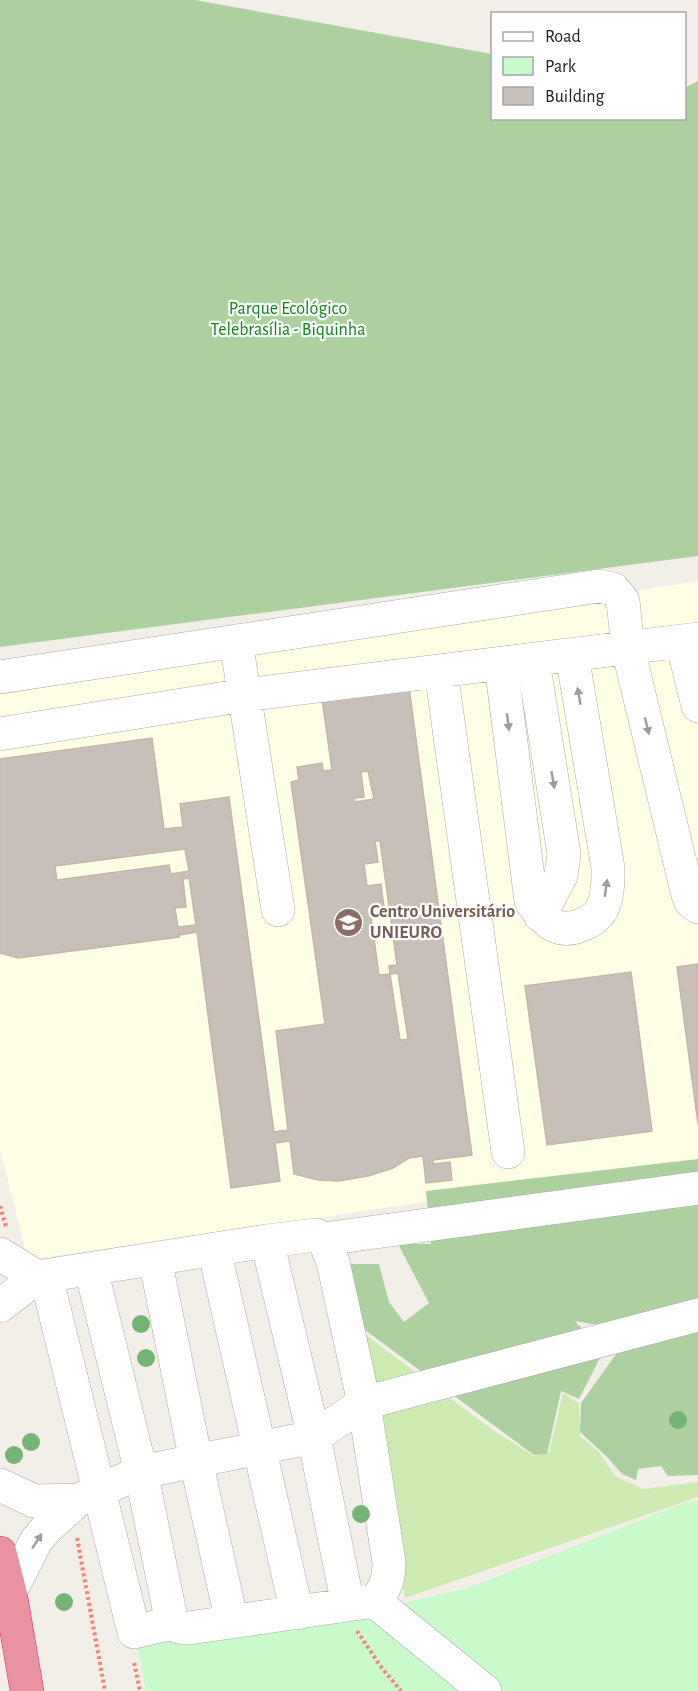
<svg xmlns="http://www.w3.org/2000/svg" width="698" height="1691" font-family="'Alegreya Sans',sans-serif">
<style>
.education{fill:#ffffe5}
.grass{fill:#cdebb0}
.forest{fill:#add19e}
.park{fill:#c8facc}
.building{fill:#c7bfb8;stroke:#c4b6ab;stroke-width:1.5;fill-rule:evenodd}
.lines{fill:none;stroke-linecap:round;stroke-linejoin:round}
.minor-casing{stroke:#a9a9a9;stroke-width:34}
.highway-casing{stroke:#dc2a67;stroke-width:34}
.path{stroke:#fa8072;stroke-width:4;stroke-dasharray:3 3;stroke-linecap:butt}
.minor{stroke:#fff;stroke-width:33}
.highway{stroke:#e892a2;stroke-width:33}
.tree{fill:#74b475}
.oneway{fill:#9c9c9c}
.labels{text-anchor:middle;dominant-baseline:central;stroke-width:4.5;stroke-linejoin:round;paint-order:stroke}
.park-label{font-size:18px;fill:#0c8416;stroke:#fff}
.education-label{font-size:18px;font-weight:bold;fill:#785e54;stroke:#fff;text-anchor:start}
</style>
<rect width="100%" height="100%" fill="#f2efe9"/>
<path class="education" d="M698 581V1162L28 1260 0 1149V695Z"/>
<path class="grass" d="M355 1327 493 1430 534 1456 549 1453 563 1393 579 1403 580 1436 599 1452 615 1476 643 1489 698 1482V1497L405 1598Z"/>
<path class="forest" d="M0 0H195L492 54V118H684L685 88 698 81V556L0 647Z
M698 1159V1475L668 1476 661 1466 638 1469 636 1480 622 1474 607 1457 580 1432 581 1403 619 1350 609 1327 575 1321 603 1352 579 1399 561 1391 547 1454 534 1455 361 1327 344 1264H379L389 1302 404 1322 429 1303 398 1244H431L426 1191Z"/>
<path class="park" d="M698 1500V1691H146L137 1644 367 1611 468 1588 682 1504Z"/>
<path class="building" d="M409 687 472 1155 433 1160V1164L450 1162 452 1180 426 1183 423 1156 409 1158 393 1168 368 1176 339 1181 318 1180 294 1174 290 1141 275 1143 280 1181 231 1188 197 932 179 935V937L18 958 0 953V759L152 738 164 829 183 827 180 804 229 797 274 1132 288 1130 276 1031 325 1024 291 782 299 780 297 767 322 763 323 771 332 770 322 699ZM368 771 374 799 355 802 354 798 364 797 361 772ZM375 841H380L397 965 389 966 390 974 379 975 370 910 384 908 381 884 367 886 364 864 378 862ZM185 849 189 871 171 874 169 865 57 880 55 866ZM189 878 196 925 178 927 175 908 186 907 183 879ZM398 973 408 1039 400 1040 390 974Z
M698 964V1124L677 967Z
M631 972 652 1131 547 1145 525 986Z"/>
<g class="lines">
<defs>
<path id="minor" d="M236 641 278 910
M682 641 698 706
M533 660 564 854 561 876 540 915
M501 664 531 901C545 922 558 936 584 924 591 921 598 916 602 909 608 896 608 882 608 868L572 655
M441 671 508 1152
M0 677 599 586 613 589 623 601 628 649 688 895 691 902 698 907
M0 734 245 695 698 639
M324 1239 698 1188
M267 1241 314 1437 348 1605
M214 1249 297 1613
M0 1254 37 1277
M155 1259 196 1461 232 1622
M91 1269 141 1472 172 1623
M0 1306 37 1277 267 1241 316 1235 324 1239 333 1262 364 1403 389 1562C389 1578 386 1590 374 1601L189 1628 179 1627 172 1623 134 1632 46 1276
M0 1485 34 1501 78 1500
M10 1592 36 1541 46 1529 78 1500 141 1472 314 1437 364 1403 698 1315
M374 1601 485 1691"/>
<path id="highway" d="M0 1553 10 1592 27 1691"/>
</defs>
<use href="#minor" class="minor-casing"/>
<use href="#highway" class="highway-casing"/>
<path class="path" d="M0 1206 6 1227
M77 1538 105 1691
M357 1631 381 1667 401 1691
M134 1663 140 1691"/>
<use href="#minor" class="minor"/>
<use href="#highway" class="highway"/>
</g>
<g class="tree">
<circle cx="141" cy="1324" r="9"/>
<circle cx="146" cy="1358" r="9"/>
<circle cx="678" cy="1420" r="9"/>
<circle cx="31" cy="1442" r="9"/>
<circle cx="14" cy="1455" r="9"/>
<circle cx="361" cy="1514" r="9"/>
<circle cx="64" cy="1602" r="9"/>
</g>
<defs><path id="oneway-solid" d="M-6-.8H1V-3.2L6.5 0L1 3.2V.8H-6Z" transform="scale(1.5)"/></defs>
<g class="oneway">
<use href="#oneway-solid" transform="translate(579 696) rotate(-100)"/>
<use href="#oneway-solid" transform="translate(508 722) rotate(83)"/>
<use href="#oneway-solid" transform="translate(647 726) rotate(76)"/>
<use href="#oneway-solid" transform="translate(553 780) rotate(80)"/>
<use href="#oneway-solid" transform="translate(606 888) rotate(-82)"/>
<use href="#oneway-solid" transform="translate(37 1541) rotate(-57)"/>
</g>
<defs>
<symbol id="university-disc" viewBox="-11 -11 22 22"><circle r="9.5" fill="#8d6e63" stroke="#fff"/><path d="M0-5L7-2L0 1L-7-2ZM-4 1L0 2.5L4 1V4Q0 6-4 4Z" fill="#fff"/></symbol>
</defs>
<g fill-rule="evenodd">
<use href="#university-disc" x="332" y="906" width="33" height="33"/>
</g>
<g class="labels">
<g class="park-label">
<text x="288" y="309">Parque Ecológico<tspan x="288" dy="21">Telebrasília - Biquinha</tspan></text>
</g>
<g class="education-label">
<text x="370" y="912">Centro Universitário<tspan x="370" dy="21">UNIEURO</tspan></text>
</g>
</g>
<rect x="491" y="12" width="195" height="108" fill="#ffffff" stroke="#a7a7a7" stroke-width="1.5"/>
<rect x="503" y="32" width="30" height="9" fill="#ffffff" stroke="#a7a7a7" stroke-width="1.5"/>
<text x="545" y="42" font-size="18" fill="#222222">Road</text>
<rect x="503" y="57" width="30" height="18" fill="#c8facc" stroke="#a7a7a7" stroke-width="1.5"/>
<text x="545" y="72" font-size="18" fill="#222222">Park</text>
<rect x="503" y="87" width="30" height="18" fill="#c7bfb8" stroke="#a7a7a7" stroke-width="1.5"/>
<text x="545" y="102" font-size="18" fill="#222222">Building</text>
</svg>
